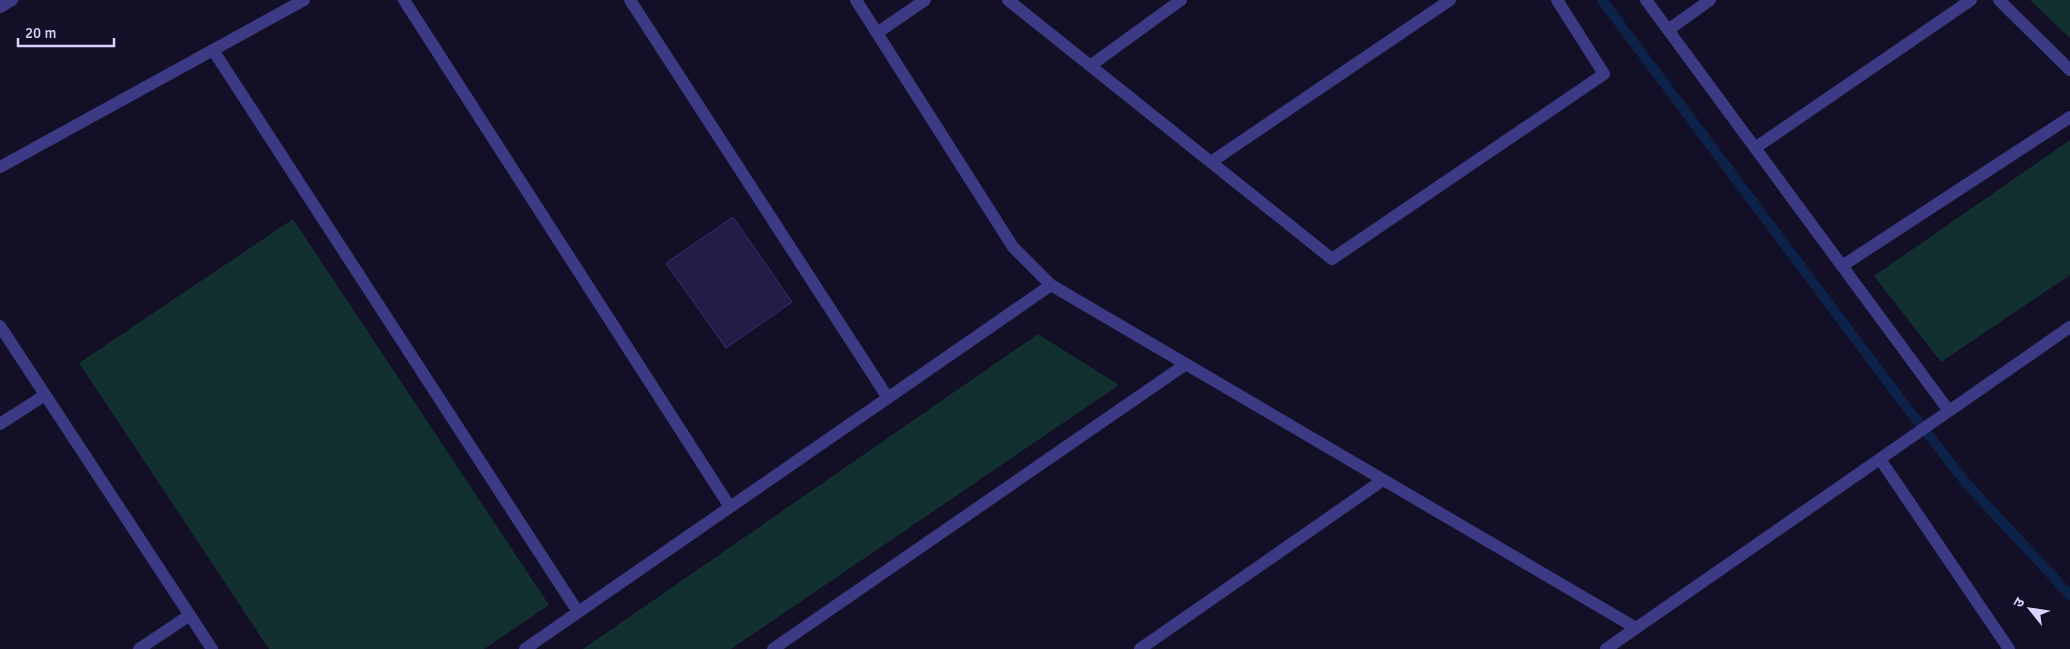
<svg xmlns="http://www.w3.org/2000/svg" width="2070" height="649" font-family="Signika,'Noto Sans Devanagari',sans-serif">
<style>
.green{fill:#12302f}
.lines{fill:none;stroke-linecap:round;stroke-linejoin:round}
.stream{stroke:#0c2248;stroke-width:10}
.building{fill:#241b47;stroke:#3b2d73}
.minor{stroke:#3d3a85;stroke-width:12}
</style>
<rect width="100%" height="100%" fill="#130f26"/>
<path class="green" d="M2030 0H2070V38Z
M2070 140V275L1941 362 1874 276Z
M293 219 549 605 484 649H269L79 363Z
M1038 334 1119 385 731 649H583Z"/>
<g class="lines">
<path class="stream" d="M1602 0 1902 401 1967 484 2070 595"/>
</g>
<path class="building" d="M733 217 792 302 726 348 666 263Z"/>
<g class="lines">
<path class="minor" d="M404 0 730 507
M630 0 888 398
M856 0 1013 247 1051 285 1636 628
M1008 0 1332 259 1604 74 1557 0
M1646 0 1949 411
M1999 0 2070 70
M0 7 12 0
M1668 30 1710 0
M877 33 925 0
M213 50 578 612
M1090 66 1181 0
M1755 148 1971 0
M1211 162 1450 0
M0 167 304 0
M1842 266 2070 117
M0 326 212 649
M0 424 45 395
M1880 459 2009 649
M139 649 190 615
M525 649 1051 285
M773 649 1186 364
M1140 649 1383 480
M1606 649 2070 327"/>
</g>
<g transform="translate(2030 609) rotate(300)" stroke="#130f26" stroke-width="4" paint-order="stroke">
<path d="M0-4L9 19L0 12L-9 19Z" fill="#d9d4ff"/>
<text y="-8" font-size="14" font-weight="bold" text-anchor="middle" fill="#d9d4ff">उ</text>
</g>
<path d="M18 38v8h96v-8" fill="none" stroke="#d9d4ff" stroke-width="2.5"/>
<text x="25" y="38" font-size="15" fill="#d9d4ff" stroke="#130f26" stroke-width="4" paint-order="stroke">20 m</text>
</svg>
